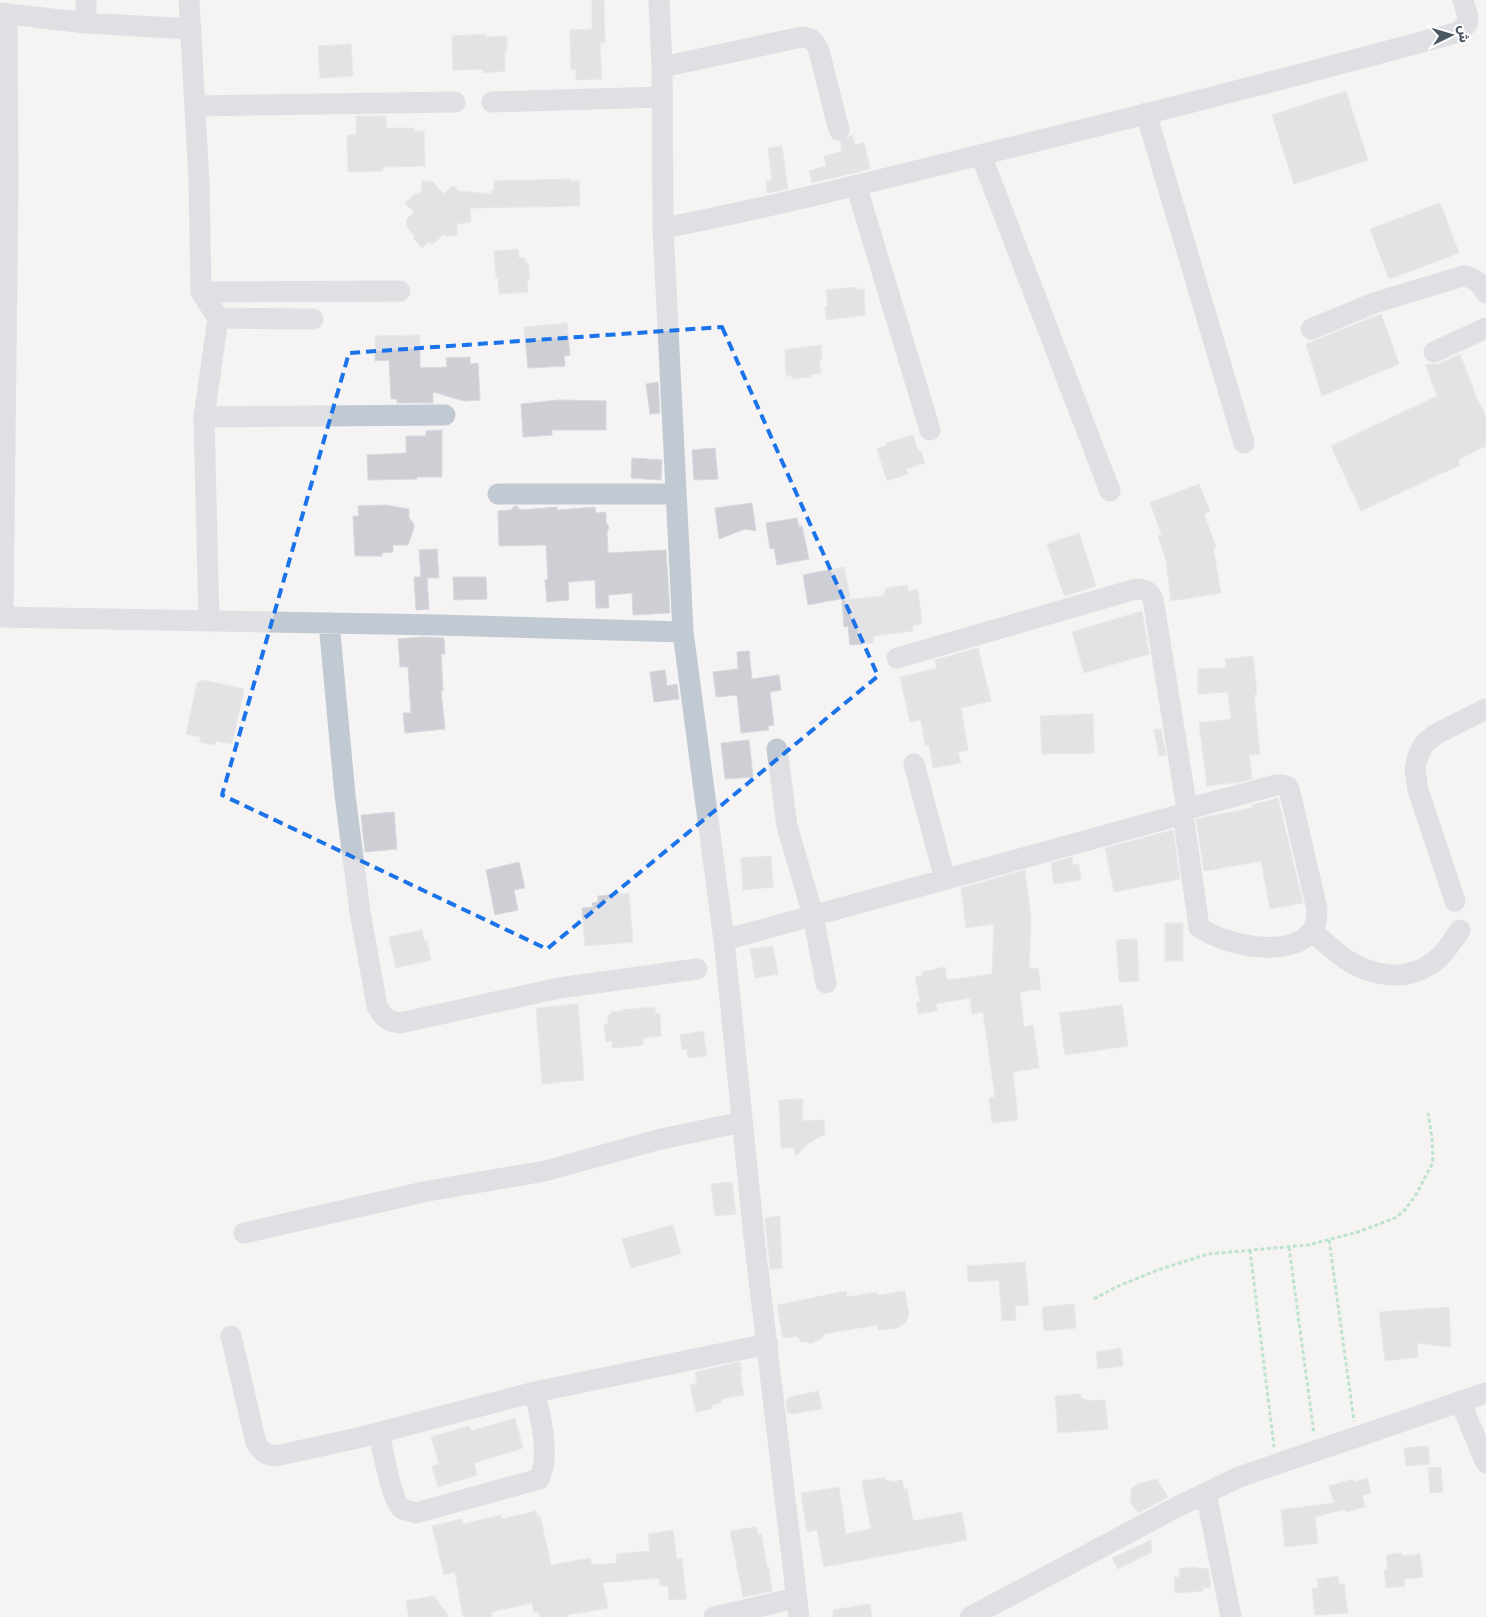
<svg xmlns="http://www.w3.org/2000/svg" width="1486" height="1617" font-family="Rubik,Vazirmatn,sans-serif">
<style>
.building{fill:#cdcfd5;stroke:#d7d9de}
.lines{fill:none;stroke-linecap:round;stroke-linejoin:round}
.path{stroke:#7ad0a6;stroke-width:3;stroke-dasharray:4 2.5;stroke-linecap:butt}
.minor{stroke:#c1cad2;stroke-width:21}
.marked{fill:none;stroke:#1a73e8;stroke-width:4;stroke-dasharray:10 6;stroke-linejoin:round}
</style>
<rect width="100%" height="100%" fill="#f5f3f3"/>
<path class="building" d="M592 0H604L605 43H600L602 79 576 80V70H571L570 30 592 29Z
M486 34V37L507 36V51H505V71L483 73V69L453 70 452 36Z
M351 44 353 76 320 78 318 46Z
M1346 91 1368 160 1294 184 1272 115Z
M356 116H386V128H414V131H424L425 166 383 167V171L348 172 347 135H356Z
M852 135 855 145 864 143 870 169 812 183 809 171 826 166 824 156 842 151 840 142Z
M782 146 788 189 767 193 766 181 772 180 768 148Z
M570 179V181H579L580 206 470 208 471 222 457 224V235L446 236 444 234 432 245 429 242 422 248 413 238 415 236 408 228 406 220 414 212 405 203 414 195 421 192 422 181 433 182 443 194 453 186 459 191 491 194V191H494V181Z
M1440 203 1459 253 1389 279 1370 229Z
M518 249 519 258H525V263H528L530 279H527L528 292 499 294 498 278H496L494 251Z
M857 287V290L864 289 865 315 827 320 825 307 828 306 826 290Z
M1381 314 1399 364 1322 396 1306 344Z
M567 323 570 355 564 356 565 366 528 368 524 327Z
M420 335V368L447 367 446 358 470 357V364L478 363 480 400 464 401 433 392V403H397V399H391L389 360 375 361V336Z
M821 345 822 359H819L821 373 810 375 811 377 792 379 791 375 786 376 785 350Z
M1460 354 1476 396 1486 417V446L1458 460 1460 465 1361 511 1331 446 1437 396 1425 364H1439Z
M658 382 660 413 650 414 646 384Z
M559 400 606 401V430H552V435L523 437 521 404Z
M442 430V477H417V479L368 480 367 455 406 453V436H426V431Z
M913 435 918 451H921L925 463 906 469 908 474 887 481 877 449 887 445 886 443Z
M715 448 718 479 694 480 692 450Z
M632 458 662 460 661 480 631 478Z
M1199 484 1210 511 1204 514 1216 547 1213 548 1221 593 1171 601 1166 560 1158 536 1162 535 1150 503Z
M752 503 756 531 745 529 719 539 715 508Z
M386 505 409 509V518L414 524V528L408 545H393V552L382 553V556H355L353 516H359L358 506Z
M514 506H517L520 510 557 507V510L595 507 596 513 606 512V522L609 527 607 532 608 553 666 550 670 613 633 615 632 593 608 595 609 608H596L595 580 568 582 569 600 547 602 545 580 548 579 546 545 499 546 498 511 511 510Z
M797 518 799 527 802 526 809 559 777 565 774 548 770 549 766 523Z
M1079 533 1096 586 1064 596 1047 544Z
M437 549 439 578H427L429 609 416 610 414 577H421L419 550Z
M844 567 850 597 808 605 803 575Z
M453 577H486L487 599 454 600Z
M907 585 908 591 918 589 922 624 912 626 913 631 873 636 874 643 850 645 848 626 844 627 842 600 884 596V592L886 591V588Z
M1142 611 1149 654 1084 673 1072 632Z
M422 637 444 638 445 654H441L443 691H441L445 729 405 733 403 713H411L408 667H400L398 639Z
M978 648 991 701 961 708 968 750 958 752 961 763 933 768 929 745 925 746 921 720 910 722 900 677 937 668 935 660Z
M749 651 752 679 779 675 781 690 770 692 774 725 768 726 769 730 741 733 737 695 716 697 713 672 738 669 737 652Z
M1253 656 1257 694 1254 695 1260 754 1249 755 1252 779 1239 782 1207 786 1199 723 1231 719 1228 692 1198 694V669L1226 668 1225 659Z
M665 670 667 686 677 684 679 699 654 702 650 672Z
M203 680 244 689 232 744 216 741 215 745 200 742 201 737 186 734 197 683Z
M1093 714 1094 753 1042 754 1040 716Z
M1161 729 1166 755 1159 756 1154 730Z
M749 740 753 777 725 779 721 743Z
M1278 798 1303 903 1270 909 1261 861 1204 871 1196 819 1252 808 1251 805Z
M394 812 397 849 365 852 361 815Z
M1173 830 1180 879 1114 892 1105 848Z
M771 856 773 887 743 890 741 858Z
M1072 857 1073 865 1079 864 1081 880 1054 884 1051 863Z
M519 862 525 888 514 890 518 910 495 915 486 870Z
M1025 870 1031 919 1029 969 1038 968 1041 989 1020 992 1024 1027 1033 1025 1039 1068 1013 1072 1018 1120 992 1123 989 1098 995 1097 983 1012 972 1014 970 998 936 1004 937 1011 918 1014 916 1002 920 1001 915 977 922 976V972L945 967 947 980 992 974 994 924 966 928 961 888Z
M629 893 633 942 585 946 582 908 593 907 592 903 598 902V896Z
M1165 923H1183V961H1165Z
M422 930 424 941H427L431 960 396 968 389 937Z
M1137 939 1139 981 1119 982 1116 940Z
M773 946 778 974 755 978 750 949Z
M578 1004 584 1080 542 1084 536 1008Z
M1122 1005 1128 1046 1065 1055 1059 1013Z
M655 1007V1014L660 1013 661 1036 643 1038V1045L625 1047 612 1048V1041L606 1042 604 1024H608V1015L611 1014V1012L622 1011 623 1013 622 1010Z
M703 1031 707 1056 688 1058 687 1049 682 1050 680 1035Z
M803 1099 802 1121 824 1120 825 1134 807 1144 796 1156 794 1148H781L779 1100Z
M732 1182 736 1214 715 1216 711 1184Z
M780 1216 782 1268 770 1269 765 1218Z
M673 1225 681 1254 631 1268 622 1239Z
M1025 1262 1029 1305 1015 1306 1016 1320 1002 1321 999 1280 968 1282 967 1266Z
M846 1291 847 1297 877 1292 878 1295 905 1291 909 1314 906 1322 898 1328 878 1330 877 1325 824 1334 822 1338 812 1343 801 1342 797 1336 783 1338 777 1305Z
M1074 1304 1076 1328 1044 1331 1042 1307Z
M1449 1307 1451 1347 1417 1343 1418 1357 1385 1361 1379 1312Z
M1121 1348 1123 1366 1098 1369 1096 1352Z
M740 1362 742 1372H740L744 1395 721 1399 722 1403 712 1405V1409L696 1412 690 1385 697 1384 695 1372Z
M818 1391 822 1409 792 1414 787 1412 786 1401 790 1397Z
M1080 1394 1081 1399H1085V1401L1105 1400 1108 1429 1058 1433 1055 1396Z
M515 1418 523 1448 474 1463 477 1475 438 1487 432 1466 439 1464 431 1437 469 1426 471 1431Z
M1428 1446 1430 1464 1406 1466 1404 1448Z
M1441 1467 1443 1492 1430 1493 1428 1468Z
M881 1478H885L886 1481 890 1480 891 1482 902 1480 904 1489H907L913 1521 962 1512 967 1540 824 1567 817 1530 807 1532 801 1493 839 1487 846 1534 871 1529 862 1481Z
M1367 1478 1371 1493 1362 1496 1365 1507 1346 1512 1345 1509 1315 1517 1318 1543 1285 1547 1281 1510 1334 1503 1329 1486 1353 1479 1354 1482Z
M1157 1479 1168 1497 1138 1513 1130 1501 1132 1488 1137 1484Z
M536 1511 537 1516H540L551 1565 590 1558 592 1565 617 1563 616 1554 650 1551 648 1534 673 1530 677 1559 682 1558 686 1599 669 1600 668 1586H660L659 1578 603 1583 608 1608 567 1615V1617H540L539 1612 534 1613 532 1603 491 1612 492 1617H463L455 1572 444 1575 432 1526 462 1519 463 1524 501 1515 502 1519Z
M756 1527 758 1535 761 1534 767 1567H769L772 1591 743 1597 730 1531Z
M1151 1540 1152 1552 1118 1569 1112 1558Z
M1401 1553 1402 1556 1420 1554 1423 1577 1404 1579 1405 1586 1386 1588 1384 1570H1388L1386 1555Z
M1197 1567V1569L1208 1568 1211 1587 1203 1588V1591L1175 1593 1174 1577H1180L1179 1569Z
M1338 1576 1339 1584H1344L1348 1613 1315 1615 1312 1589 1318 1588 1317 1579Z
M434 1596 449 1617H409L406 1601Z
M870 1604 872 1617H833V1610Z"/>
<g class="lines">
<path class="path" d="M1329 1240 1354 1421
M1289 1247 1314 1434
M1250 1250 1274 1447
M1094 1299 1116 1287 1158 1270 1208 1254 1308 1245 1358 1232 1395 1218 1405 1210 1417 1193 1433 1162 1432 1138 1428 1113"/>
<path class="minor" d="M86 0V23
M189 0 199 181 201 292 218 318 204 417 209 622
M659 0 662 67 663 228 683 632 724 940 754 1237 799 1617
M0 13 86 23 191 29
M662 67 802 37C813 38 815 42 819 51L839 130
M492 102 662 97
M195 106 455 102
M1146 113 1244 443
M981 155 1110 491
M856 185 930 430
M663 228C773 207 883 179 992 152 1148 114 1304 74 1459 32L1467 24 1468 17 1463 0
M201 292 400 291
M218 318 313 319
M1311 329 1374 303 1463 276C1474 277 1481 283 1486 293
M1434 352 1486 328
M204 417 445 415
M498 494H676
M0 617 439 625 683 632
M3 617 8 180 7 14
M329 623 345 795 360 912 377 1006C383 1017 387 1021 400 1023L559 988 697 969
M897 658 1136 589C1145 589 1149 591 1153 599L1187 809
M777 749 787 826 813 915 826 983
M914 764 945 879
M1455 901 1418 790 1415 769 1417 759 1420 751 1425 743 1436 734 1486 709
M1312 931C1323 941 1335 952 1347 960 1372 976 1405 982 1431 964 1443 956 1452 942 1460 930
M724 940 1183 814 1187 809 1276 785H1282L1288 787 1290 793 1317 909C1317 916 1317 925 1312 931 1289 960 1224 945 1199 927L1183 814
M244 1233 428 1191 545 1171 657 1140 742 1122
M231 1336 256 1443C262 1452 266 1455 276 1456L362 1437 535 1392 768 1344
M1460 1401 1486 1463
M379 1433C382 1447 392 1501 401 1508 405 1511 412 1511 416 1513L539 1479C551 1453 540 1419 535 1392
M1206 1493 1231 1617
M714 1617 796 1598
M970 1617 1175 1508 1239 1477 1486 1393"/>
</g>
<path d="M0 0H1486V1617H0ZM722 327 878 676 547 949 222 795 349 353Z" fill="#f5f3f3" fill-opacity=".55" fill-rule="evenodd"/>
<path class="marked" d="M722 327 878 676 547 949 222 795 349 353Z"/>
<g transform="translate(1451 35) rotate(85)" stroke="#ffffff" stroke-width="4" paint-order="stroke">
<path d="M0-4L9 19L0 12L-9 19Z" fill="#4a5661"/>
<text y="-8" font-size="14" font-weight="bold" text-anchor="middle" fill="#4a5661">ش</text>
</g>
</svg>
